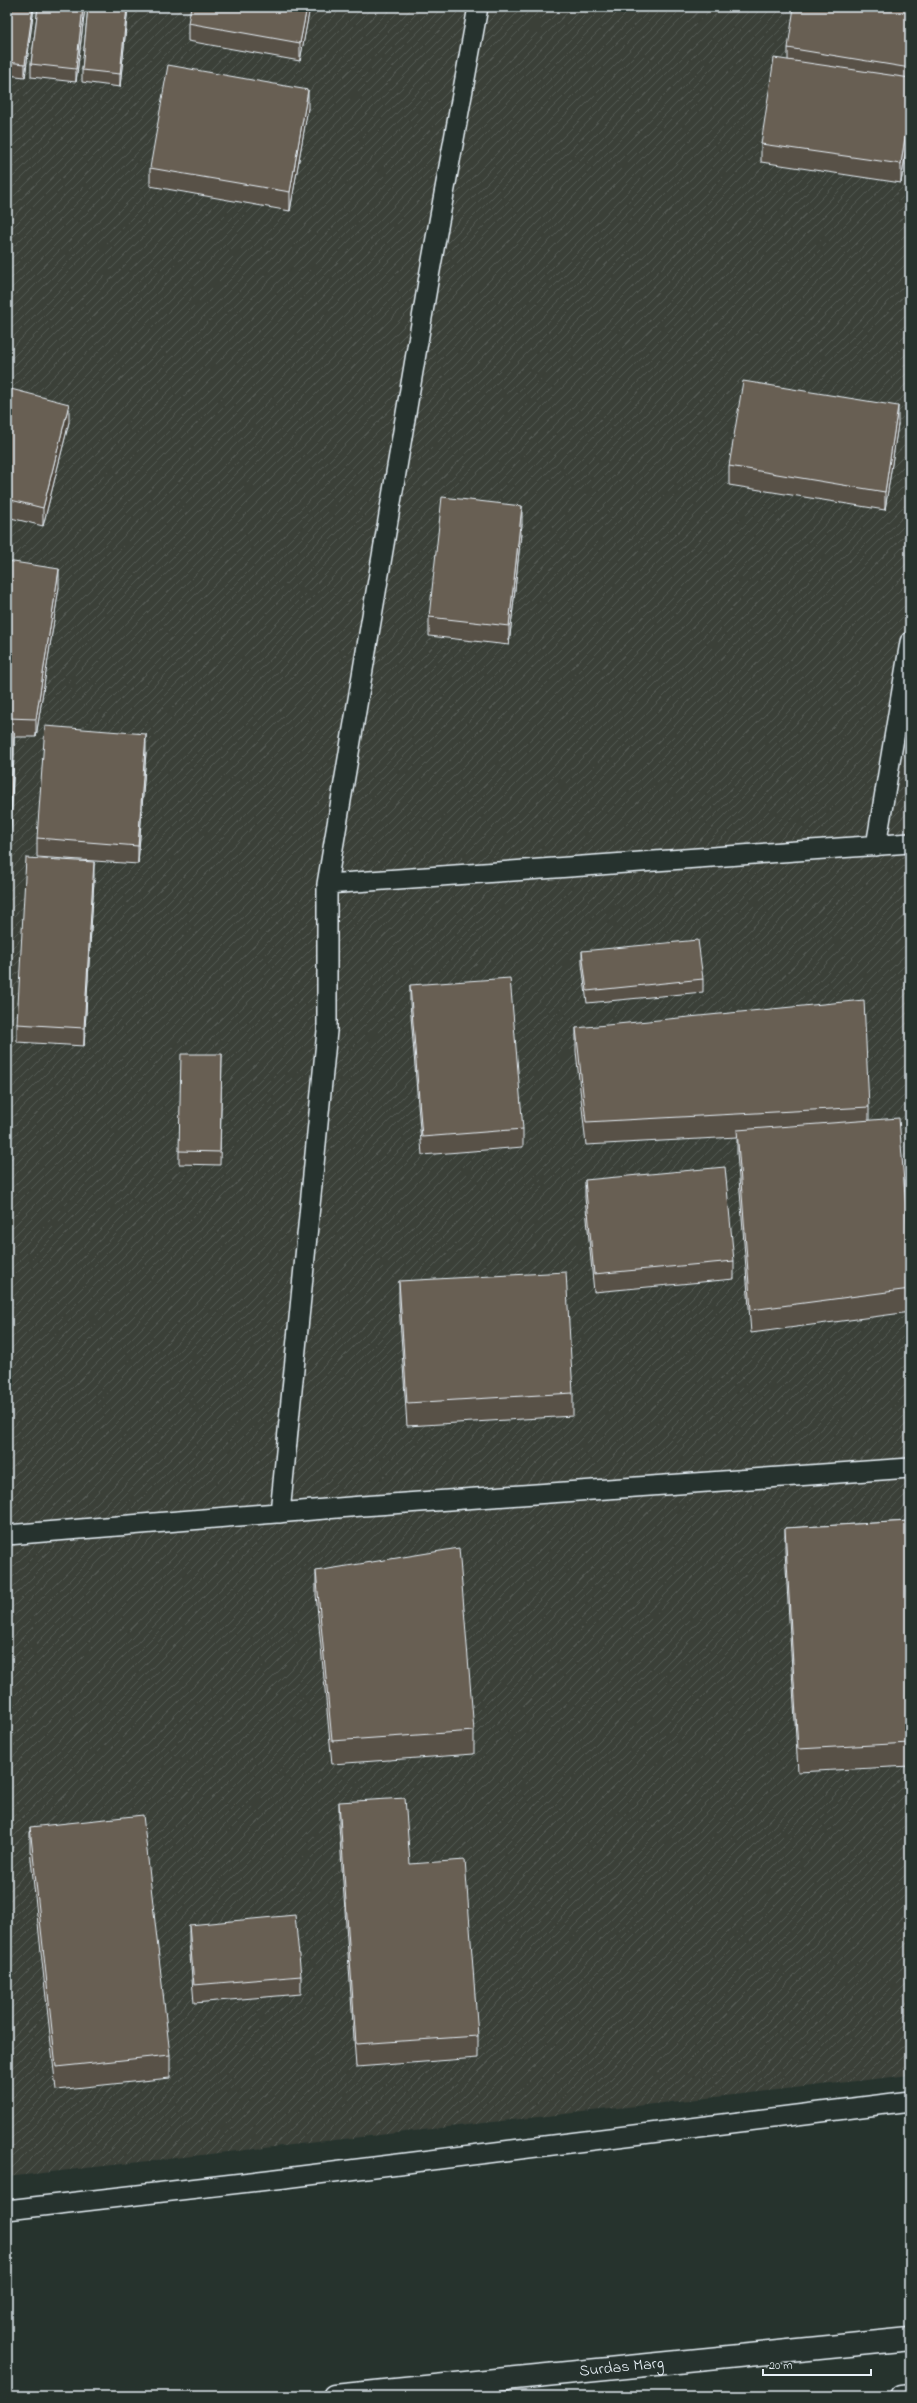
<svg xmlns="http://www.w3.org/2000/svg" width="917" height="2403" font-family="'Indie Flower',sans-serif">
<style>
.industrial{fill:url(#industrial-furrows)}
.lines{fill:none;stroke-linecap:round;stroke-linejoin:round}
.service-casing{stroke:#e8f1f8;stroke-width:22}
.secondary-casing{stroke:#e8f1f8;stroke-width:25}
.service{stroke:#26332d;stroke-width:19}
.secondary{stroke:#26332d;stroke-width:22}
.wall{fill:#595147;stroke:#e8f1f8}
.shaded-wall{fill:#494239;stroke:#e8f1f8}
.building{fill:#685e52;stroke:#e8f1f8}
.labels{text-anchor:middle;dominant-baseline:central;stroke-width:4;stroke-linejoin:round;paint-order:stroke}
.street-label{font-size:16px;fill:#e8f1f8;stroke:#26332d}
</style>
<defs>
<pattern id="industrial-furrows" width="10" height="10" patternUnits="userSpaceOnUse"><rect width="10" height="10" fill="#3a4038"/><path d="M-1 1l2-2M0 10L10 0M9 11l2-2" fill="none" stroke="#565c56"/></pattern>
</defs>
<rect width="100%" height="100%" fill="#26332d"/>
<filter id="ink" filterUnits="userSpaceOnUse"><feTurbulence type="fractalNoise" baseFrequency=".025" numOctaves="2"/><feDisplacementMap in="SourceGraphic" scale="8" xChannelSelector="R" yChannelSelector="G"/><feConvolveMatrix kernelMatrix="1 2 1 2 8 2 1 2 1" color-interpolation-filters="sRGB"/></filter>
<g filter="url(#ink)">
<path class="industrial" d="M7 7H910V2075L7 2177Z"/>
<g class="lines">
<defs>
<path id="service" d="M876 846 910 642
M327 884 910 843
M280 1513 327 1031V884L428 282 478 7
M7 1535 362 1506 910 1468
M7 2210 285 2178 910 2101"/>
<g id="secondary">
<path id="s1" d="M334 2396 910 2339"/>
<path d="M901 2396 910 2395"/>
</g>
</defs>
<use href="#service" class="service-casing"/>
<use href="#secondary" class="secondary-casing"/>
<use href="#service" class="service"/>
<use href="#secondary" class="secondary"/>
</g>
<path class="wall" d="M7 7H34L25 77 7 75Z
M38 7H85L76 82 31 77V64Z
M88 7H128L120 87 82 82V70Z
M310 7 300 61 188 41V23Z
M910 7V121L901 183 761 162V144L788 60V48Z
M308 108 290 211 150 186V168Z
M7 388 69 422 43 526 7 517Z
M898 424 885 510 729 485V466Z
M522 524 509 645 429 636V617Z
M7 561 59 587 36 737H14V755L10 845H7Z
M146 752 138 864 37 857V838Z
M94 880 84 1046 17 1042V1024Z
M582 951 703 979V992L587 1003 582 964Z
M410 985 523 1129V1147L422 1155 410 1003Z
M576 1028 869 1107V1120L910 1260V1312L751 1333 737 1153V1137L586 1145 576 1051Z
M222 1054 220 1165 179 1164V1151Z
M585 1180 734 1261V1279L594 1292 585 1198Z
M399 1281 573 1393V1416L407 1426 399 1304Z
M910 1521V1766L798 1772 785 1551V1528Z
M316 1571 474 1731V1754L332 1764 316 1594Z
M339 1802 410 1864 478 2036V2058L356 2067 339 1825Z
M30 1827 170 2055V2078L56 2090 30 1850Z
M189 1925 301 1976V1994L194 2003 189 1943Z"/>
<path class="shaded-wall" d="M33 7H34L25 77V64Z
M83 7H85L76 82V69Z
M127 7H128L120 87V74Z
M307 7H310L300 61V43Z
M308 90V108L290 211V192Z
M910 103V121L901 183V164Z
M69 404V422L43 526V508Z
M898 406V424L885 510V492Z
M522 506V524L509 645V626Z
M59 569V587L36 737V719Z
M14 732V755L10 845V822Z
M146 734V752L138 864V846Z
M94 862V880L84 1046V1028Z"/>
<path class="building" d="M7 7H33L25 64 7 62Z
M38 7H83L76 69 31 64Z
M88 7H127L120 74 82 70Z
M191 7H307L300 43 188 23Z
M794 7H910V68L788 48Z
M774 58 910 78V103L901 164 761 144Z
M168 65 308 90 290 192 150 168Z
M743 381 898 406 885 492 729 466Z
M7 388 69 404 43 508 7 499Z
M442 497 522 506 509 626 429 617Z
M7 561 59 569 36 719 7 718Z
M45 726 146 734 138 846 37 838Z
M7 732H14L10 822H7Z
M26 858 94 862 84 1028 17 1024Z
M698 940 703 979 587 991 582 951Z
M510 978 523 1129 422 1137 410 985Z
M864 1000 869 1107 586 1122 576 1028Z
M181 1054H222L220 1152 179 1151Z
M899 1118 910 1260V1289L751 1310 737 1130Z
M725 1167 734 1261 594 1274 585 1180Z
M566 1272 573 1393 407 1403 399 1281Z
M910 1521V1743L798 1749 785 1528Z
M459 1548 474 1731 332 1741 316 1571Z
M405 1798 410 1864 465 1860 478 2036 356 2044 339 1802Z
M143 1815 170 2055 56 2067 30 1827Z
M295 1915 301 1976 194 1985 189 1925Z"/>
</g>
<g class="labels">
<g class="street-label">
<text stroke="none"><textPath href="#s1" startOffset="289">Surdas Marg</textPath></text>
</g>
</g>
<rect width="917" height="2403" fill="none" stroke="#26332d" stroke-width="24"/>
<rect x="12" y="12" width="893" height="2379" fill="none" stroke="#e8f1f8" stroke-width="1.5" filter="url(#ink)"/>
<path d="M763 2369v6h108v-6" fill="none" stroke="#e8f1f8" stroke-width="2"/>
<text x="769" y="2369" font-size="12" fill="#e8f1f8" stroke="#26332d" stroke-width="3" paint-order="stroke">20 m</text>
</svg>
